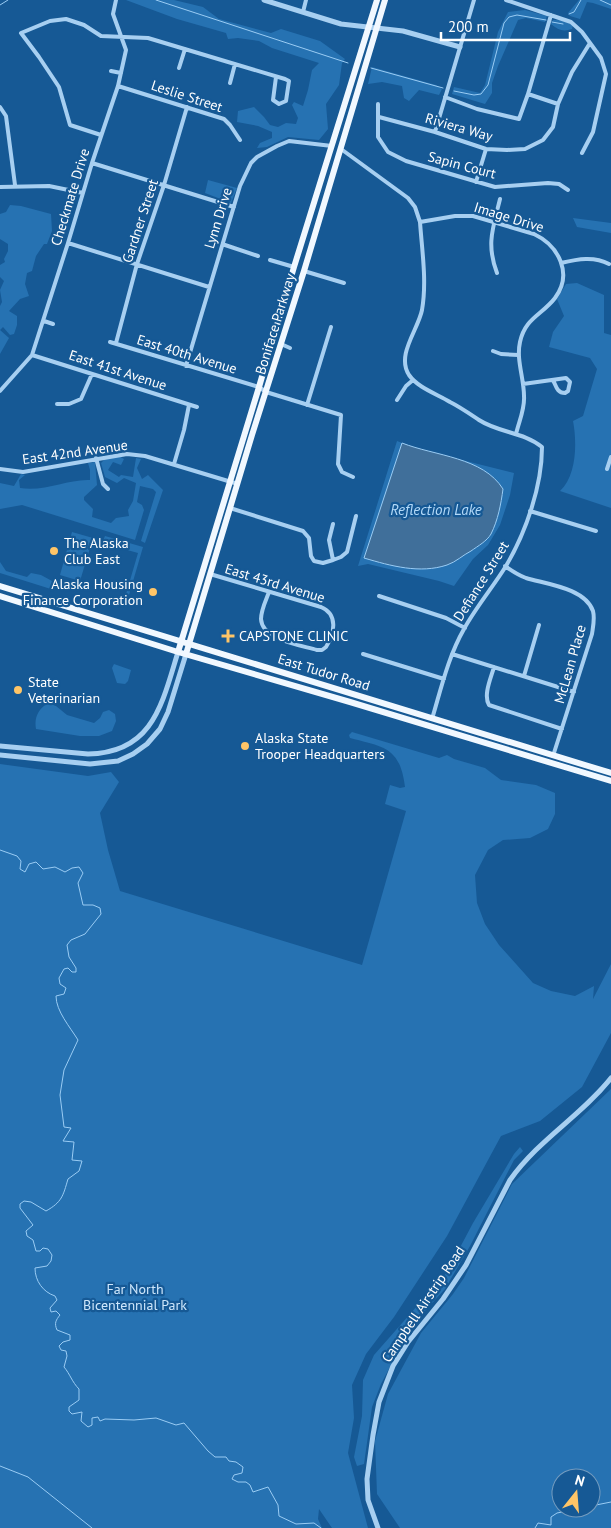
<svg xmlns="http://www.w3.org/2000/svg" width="611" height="1528" font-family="'PT Sans',sans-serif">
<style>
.green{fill:#2672b2;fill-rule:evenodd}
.water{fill:#406f9a;stroke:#9accf4}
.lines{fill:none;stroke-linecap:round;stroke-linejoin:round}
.stream{stroke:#9accf4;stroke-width:1}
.minor{stroke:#a7cff1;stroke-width:4}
.tertiary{stroke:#a7cff1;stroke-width:5}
.primary{stroke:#f1f8ff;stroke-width:6}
.poi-dot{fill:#ffc567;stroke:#165995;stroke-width:2}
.labels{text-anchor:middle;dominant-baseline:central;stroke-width:4.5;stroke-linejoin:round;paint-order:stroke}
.street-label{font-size:14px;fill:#fff;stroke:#165995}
.poi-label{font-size:14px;fill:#fff;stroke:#165995;text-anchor:start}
.park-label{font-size:14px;fill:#cee7fc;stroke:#165995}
.water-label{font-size:15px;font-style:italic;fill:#b3d9f8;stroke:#165995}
</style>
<rect width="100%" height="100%" fill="#165995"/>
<path class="green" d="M126 0H174L203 7 219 19 271 33 281 29 320 41 345 59 342 63 339 85 326 104 328 129 319 140 288 137 267 147 257 148 260 143 272 138V132L258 126 237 122 238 111 254 107 264 117 270 125 278 127 286 123 296 124 298 118 292 105 294 102 303 106 308 90 312 70 319 63 272 48 259 41 238 38 228 39 226 33 177 19Z
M579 0H611V9L593 3 587 2 580 19 570 16 568 13Z
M525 10 547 16 545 22 526 18 518 20 498 66 492 83V93L485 104 452 94 454 87 480 93 485 85 498 32 508 12Z
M553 20H561L573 25 572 29C563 32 558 30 551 24Z
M372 67 436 85 442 89 439 95 419 90 409 101 404 98 402 86 382 82 368 84Z
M208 180 237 188 231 203 205 193Z
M10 205 21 206 51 214 52 231 47 244H44L36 256 32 271 27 273 25 284 29 296 20 299 9 311 17 316V325L14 334 10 335 3 327 0 330 9 338 0 354V306L2 302 0 290 4 281 0 277V265L5 262 4 259 8 251V244L0 239V214L6 212Z
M573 218 611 223V233L577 227Z
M577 283 604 295V333L611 335V508L560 491C577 475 577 442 573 421L583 416 597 369 590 358 549 347 553 332 564 316 557 299 566 284Z
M397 441 418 449 514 473 510 495 500 525 488 545 473 559 454 586 439 581 368 564 358 566Z
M119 456 124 459 121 465 113 462 108 470 119 477 121 475 133 477 136 458 141 459 137 468 142 479 148 475 163 490 145 543 141 541 156 492 153 489 140 486 137 502 142 505 144 510 135 540 22 505 0 509V483L14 486 21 474 25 475 19 480 20 488C45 492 67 479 90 480V470L88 463 95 462 97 485 84 497V500L93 509 92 517 111 523 116 518 129 516 128 510 133 501 136 483 124 478 117 483 105 477 101 463 106 458Z
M72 532 93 538 80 581 60 575Z
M105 536 143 547 129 595 126 594 138 553 102 543Z
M0 562 6 571 27 577 31 573 41 575 52 581 55 589 54 590 0 573Z
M114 664 131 670 128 681 125 684 117 683 112 668Z
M48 703 56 706 67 715 94 723 100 718 103 712 109 710 115 714 116 721 112 731 99 736H80L36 729C34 718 38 709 48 703Z
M352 732 439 758 447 755 454 759 485 768 501 780 536 785 555 793V814L548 829 530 838 503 840 488 850 475 875 477 903 485 924 499 945 533 983 551 991 575 996 594 986 593 999 611 964V1033L582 1087 540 1121 501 1136 447 1236 394 1317 366 1354 352 1385 354 1418 348 1453 368 1528H332L319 1509 318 1519 322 1528H0V764L88 776 111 772 119 782 100 813 108 850 120 891 362 965 406 811 385 804 390 785 400 788 405 787C400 747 384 747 350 738L349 735Z
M611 1089V1528H400L377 1494 375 1441 388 1394 421 1333 453 1294 464 1278 512 1184ZM561 1478H591V1508H561Z
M520 1147 523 1151 514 1160 470 1246 445 1289 412 1325 381 1384 372 1407 364 1464 357 1466 354 1457 362 1416 363 1380 374 1355 447 1272 473 1223 514 1154Z"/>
<path class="water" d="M402 443C435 456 483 457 503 489 501 504 498 520 491 534 487 541 478 546 471 551 463 555 456 562 447 565 420 574 391 566 364 558Z"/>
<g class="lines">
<path class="stream" d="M156 0 348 63
M600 0 611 5
M0 5 8 0
M569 14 574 12 581 0
M552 22 563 24
M371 68 443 88
M454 91 474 95 481 94 488 85 504 23 509 17 517 15 546 20
M0 850 17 856 21 861 20 869 25 872 29 864 36 862 43 869 55 867 65 872 72 868 79 867 83 873 78 883 83 905H93L100 908 101 914 85 934 71 940 67 945 69 957 76 968V972H72L68 968 64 969 59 978 60 984 66 988 64 994 56 996C56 1011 70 1027 78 1040L64 1070 60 1095 64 1127 71 1128 63 1141 74 1142 72 1160 82 1161 79 1171 68 1179C63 1196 62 1202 46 1211L31 1202 24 1201 20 1204V1208L33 1225 26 1231 27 1236 33 1240 36 1251H40L43 1248 48 1249 52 1255 51 1261 47 1266 35 1268C35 1281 43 1292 55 1296L57 1300 50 1308 51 1312 56 1311 60 1315C56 1320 54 1323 57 1330L70 1335V1340L63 1342 59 1346 61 1350 66 1351 67 1356 64 1367C70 1374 72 1382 79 1389V1400L69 1407V1411L72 1414 82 1412 81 1421 88 1427 92 1425V1418L98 1417 100 1421 105 1419 134 1420 156 1418 176 1425 184 1423 208 1451 215 1457H226L229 1461 236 1462 243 1467 242 1473 234 1475 232 1479 238 1482H246L250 1485 253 1492 268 1487 278 1505 279 1516 296 1524 314 1523 321 1528
M0 1466 28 1477 92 1528
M591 1506 611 1502
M535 1528 538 1523 551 1525V1517L557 1513 583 1508"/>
<path class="minor" d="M506 0 571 22 582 32 601 58 606 74 593 132 582 153
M303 12 306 0
M179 68 185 49
M111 71 121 73
M230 83 235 64
M118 86 224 119 230 125 240 140
M528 94 558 104
M445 97 477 109 519 119 528 94 551 15
M378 104V137L388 152 406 161 495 187 548 183 559 184 568 190
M0 107 6 116 15 185
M379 117 435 132 486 149 507 150 525 149 543 140 553 127 558 104 572 72 590 43
M435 132 474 0
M101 135 70 125 59 87 39 57 21 33 50 21 66 19 84 25 101 36 148 38 285 79 289 81 286 101 279 104 273 100 276 77
M341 149 408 198 415 207 420 222 455 216H473L534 234C559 246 573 274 555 298 542 315 525 318 520 342 516 360 524 378 524 396 525 409 519 421 516 434
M92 163 234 207
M476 182 486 149
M0 187 49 186 83 193
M420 222C422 251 427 281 422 310 418 330 396 355 409 375 418 388 437 394 450 402 460 407 470 414 479 420 499 433 524 432 542 447 542 486 526 532 506 566 493 587 476 607 464 629 448 657 441 689 432 719
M68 243 209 287
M222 244 258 256
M270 260 294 267
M561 263C578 259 594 256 609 264
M304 271 344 283
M497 273C486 244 493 228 500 199
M44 321 53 324
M110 342 259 387 266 392 341 415 338 464 342 472 353 477
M116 343 137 264 164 185 187 107
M281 344 290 348
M493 351 501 354 518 355
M32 355 197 407
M186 366 240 186 251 163 257 157 277 146 289 141 332 146
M523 384 566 378 570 382 568 391 565 393C557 393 556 386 553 380
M0 391 32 355 68 243 92 163 118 86 126 50 113 14 116 0
M397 400 406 386 413 380
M57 404H69L81 399 92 374
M307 405 331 327
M96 458 103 484 108 489
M174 464 184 430 189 405
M0 469 23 472 127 454 145 456 238 484
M607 469 611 457
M230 508 303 531 309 538 311 556 314 561 323 563 333 560 341 557 347 552 356 516
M530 511 596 531
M333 524 329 540 333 560
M505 566C512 571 518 575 526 578 546 584 585 588 593 611 595 619 593 627 592 634L553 756
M210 574 321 607C338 614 335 633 326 647L322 650H317C300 645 262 640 261 619 261 610 266 600 269 592
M379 596 446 618 465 628
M363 654 444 679
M452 654 574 692
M494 667C491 678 483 695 489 705L562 729
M524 676 539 625"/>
<path class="tertiary" d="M264 0 341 24 403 31 460 47
M0 746 88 754C153 753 162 704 178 652
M0 755 90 764 118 761 133 754 147 744 160 729 168 712 186 654
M378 1528 368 1500 367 1479 373 1435 379 1402 393 1366 408 1342 443 1299 466 1265 510 1180C539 1139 581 1116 611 1078"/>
<path class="primary" d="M0 586 611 773
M0 596 178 652 350 702 611 781
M178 652 259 387 294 267 377 0
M186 654 252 435 304 271 385 0"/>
</g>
<g class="poi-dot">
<circle cx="54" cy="551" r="5"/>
<circle cx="153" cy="592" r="5"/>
<path d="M225.5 628.5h5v5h5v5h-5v5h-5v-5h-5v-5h5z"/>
<circle cx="18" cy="690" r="5"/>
<circle cx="245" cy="746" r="5"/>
</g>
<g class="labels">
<g class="street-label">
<text transform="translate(187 96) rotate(18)">Leslie Street</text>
<text transform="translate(459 127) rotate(16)">Riviera Way</text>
<text transform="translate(462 165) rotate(15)">Sapin Court</text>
<text transform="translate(70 197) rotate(-73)">Checkmate Drive</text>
<text transform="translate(509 217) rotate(17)">Image Drive</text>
<text transform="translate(218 218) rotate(-73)">Lynn Drive</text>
<text transform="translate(140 221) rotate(-72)">Gardner Street</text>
<text transform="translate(275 324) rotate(-73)">Boniface Parkway</text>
<text transform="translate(187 354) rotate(17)">East 40th Avenue</text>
<text transform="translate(118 370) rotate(18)">East 41st Avenue</text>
<text transform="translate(75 452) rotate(-8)">East 42nd Avenue</text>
<text transform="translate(481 581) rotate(-58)">Defiance Street</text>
<text transform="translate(275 583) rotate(17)">East 43rd Avenue</text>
<text transform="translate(570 664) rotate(-74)">McLean Place</text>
<text transform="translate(324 672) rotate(17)">East Tudor Road</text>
<text transform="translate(423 1304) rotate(-56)">Campbell Airstrip Road</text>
</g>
<g class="poi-label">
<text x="64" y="543">The Alaska<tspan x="64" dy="16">Club East</tspan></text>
<text x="143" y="584" text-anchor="end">Alaska Housing<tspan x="143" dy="16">Finance Corporation</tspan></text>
<text x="239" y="636">CAPSTONE CLINIC</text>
<text x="28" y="682">State<tspan x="28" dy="16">Veterinarian</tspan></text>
<text x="255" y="738">Alaska State<tspan x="255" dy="16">Trooper Headquarters</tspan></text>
</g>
<g class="park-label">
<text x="135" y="1289">Far North<tspan x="135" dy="16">Bicentennial Park</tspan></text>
</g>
<g class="water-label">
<text x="436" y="509">Reflection Lake</text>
</g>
</g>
<g transform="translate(576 1493) rotate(17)"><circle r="24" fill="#165995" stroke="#739bbf"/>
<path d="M0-4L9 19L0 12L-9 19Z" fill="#ffc567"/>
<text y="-8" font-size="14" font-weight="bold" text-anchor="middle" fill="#ffffff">N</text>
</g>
<path d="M441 32v8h129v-8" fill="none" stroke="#ffffff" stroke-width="2.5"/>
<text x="448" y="32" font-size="15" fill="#ffffff" stroke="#165995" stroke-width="4" paint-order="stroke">200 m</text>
</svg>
